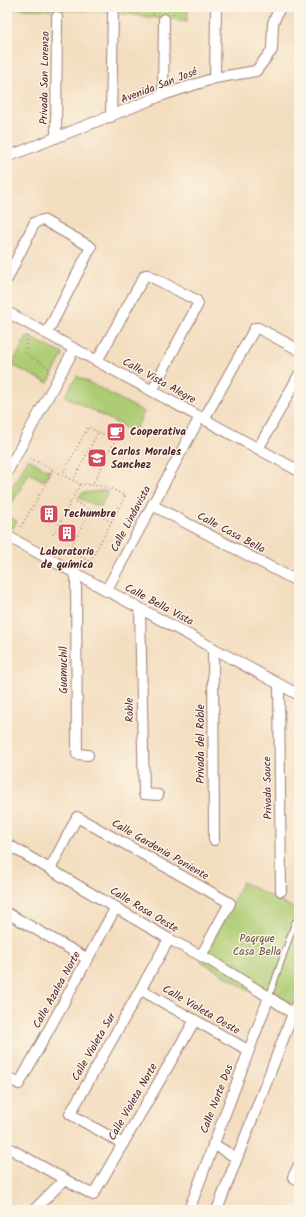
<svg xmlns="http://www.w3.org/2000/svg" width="306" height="1217" font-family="Kalam,sans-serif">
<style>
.green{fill:#adcc73;stroke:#7c764f}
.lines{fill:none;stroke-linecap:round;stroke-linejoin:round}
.lane-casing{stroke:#9e7e75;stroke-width:7}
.street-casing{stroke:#9e7e75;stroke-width:12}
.path{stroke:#9e7e75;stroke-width:1.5;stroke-dasharray:1 3;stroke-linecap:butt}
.lane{stroke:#fff;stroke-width:5}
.street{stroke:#fff;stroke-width:10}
.labels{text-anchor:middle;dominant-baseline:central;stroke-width:3;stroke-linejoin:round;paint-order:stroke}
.street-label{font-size:11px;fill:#4a1f2b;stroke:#fcf5e5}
.poi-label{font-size:11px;font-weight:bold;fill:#4a1f2b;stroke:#fcf5e5;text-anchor:start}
.park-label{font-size:11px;fill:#685341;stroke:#fcf5e5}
</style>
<rect width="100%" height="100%" fill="#fcf5e5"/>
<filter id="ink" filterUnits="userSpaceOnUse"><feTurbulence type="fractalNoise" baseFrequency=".025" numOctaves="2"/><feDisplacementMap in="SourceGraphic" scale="8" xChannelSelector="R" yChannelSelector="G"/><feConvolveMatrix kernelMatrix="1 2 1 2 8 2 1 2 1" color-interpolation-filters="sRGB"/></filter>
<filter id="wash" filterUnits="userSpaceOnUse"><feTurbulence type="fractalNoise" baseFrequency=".012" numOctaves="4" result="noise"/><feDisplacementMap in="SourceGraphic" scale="16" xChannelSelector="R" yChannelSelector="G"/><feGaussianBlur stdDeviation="0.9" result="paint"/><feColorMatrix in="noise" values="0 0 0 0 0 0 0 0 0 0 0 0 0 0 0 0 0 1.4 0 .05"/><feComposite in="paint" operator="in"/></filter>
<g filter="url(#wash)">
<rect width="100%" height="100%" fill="#f3ddbf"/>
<path class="green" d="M7 7H188L187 21 94 11 24 9Z
M27 336 63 354 48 383 12 365Z
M77 376 144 412 134 432 65 396Z
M28 459 50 471 44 481 29 473 7 513V496Z
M109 490 100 507 78 498 82 493Z
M7 516 17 521 13 528 7 525Z
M242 882 299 911V985L286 1014 201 961 232 905Z"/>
</g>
<g filter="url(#ink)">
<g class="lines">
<defs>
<path id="lane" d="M269 997 295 922"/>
<path id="street" d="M7 10V7
M215 78 216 7
M163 95 164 19
M111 117 113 12
M56 138 57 17
M7 157 163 95 215 78 256 71 272 50 273 23 280 7
M7 279 35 222 43 220 91 247 47 333
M7 312 299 471
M97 361 145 275H148L196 300 198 304 152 391
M204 419 255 328H258L299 350
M258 449 299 375
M7 472 74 349
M152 505 299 582
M7 536 299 695
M76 574 77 754 88 755
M106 591 200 417
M140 610 144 794 158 795
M213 648 214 840
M279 684 281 891
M7 844 169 939 211 961 269 997 299 1018
M50 869 77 817 230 903 201 956
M7 913 88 959
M141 990 248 1050
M7 1077 19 1084 116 907
M123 1144 70 1114 169 939
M213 1144 237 1158
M7 1147 93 1195 195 1020
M299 1165 293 1177 299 1180
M34 1210 64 1180
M189 1210 269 997
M217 1210 299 998"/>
</defs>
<use href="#lane" class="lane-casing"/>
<use href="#street" class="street-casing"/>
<path class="path" d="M152 7V14L155 15
M121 12C131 14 138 15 145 7
M173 14 175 9 182 7
M27 336 25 353 48 368V375
M30 458 80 484 108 487 125 496 90 562 69 550 90 511
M62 475 88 427 98 432
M73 481 98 432 115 440 92 486
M72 500 80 484
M21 527 53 470
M53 535 72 500 111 522"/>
<use href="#lane" class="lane"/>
<use href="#street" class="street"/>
</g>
</g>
<defs>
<symbol id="cafe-square" viewBox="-11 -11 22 22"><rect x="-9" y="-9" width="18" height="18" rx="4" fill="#d1495b" stroke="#fcf5e5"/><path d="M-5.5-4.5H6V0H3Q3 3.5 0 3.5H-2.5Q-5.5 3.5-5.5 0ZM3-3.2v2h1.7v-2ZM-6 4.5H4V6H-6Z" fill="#fff"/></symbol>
<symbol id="school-square" viewBox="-11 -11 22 22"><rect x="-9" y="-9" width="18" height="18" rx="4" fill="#d1495b" stroke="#fcf5e5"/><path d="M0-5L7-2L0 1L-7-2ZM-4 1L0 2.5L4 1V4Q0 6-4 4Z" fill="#fff"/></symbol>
<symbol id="building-square" viewBox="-11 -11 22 22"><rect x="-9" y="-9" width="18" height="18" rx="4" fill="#d1495b" stroke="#fcf5e5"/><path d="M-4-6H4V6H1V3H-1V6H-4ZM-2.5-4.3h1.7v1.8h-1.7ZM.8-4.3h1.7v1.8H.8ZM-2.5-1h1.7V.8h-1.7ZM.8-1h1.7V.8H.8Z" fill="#fff"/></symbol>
</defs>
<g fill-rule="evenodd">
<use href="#cafe-square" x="105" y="421" width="22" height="22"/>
<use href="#school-square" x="86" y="447" width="22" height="22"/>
<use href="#building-square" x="38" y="503" width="22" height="22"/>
<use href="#building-square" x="56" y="522" width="22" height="22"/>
</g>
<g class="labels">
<g class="street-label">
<text transform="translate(45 78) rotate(-89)">Privada San Lorenzo</text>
<text transform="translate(159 86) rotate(-21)">Avenida San José</text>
<text transform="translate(159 381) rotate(29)">Calle Vista Alegre</text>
<text transform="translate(131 519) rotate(-62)">Calle Lindavista</text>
<text transform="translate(231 533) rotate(28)">Calle Casa Bella</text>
<text transform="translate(159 605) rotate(28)">Calle Bella Vista</text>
<text transform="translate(64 670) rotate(-90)">Guamuchil</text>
<text transform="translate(130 710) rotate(-91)">Roble</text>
<text transform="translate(201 744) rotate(-90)">Privada del Roble</text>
<text transform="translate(268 788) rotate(-91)">Privada Sauce</text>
<text transform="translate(160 850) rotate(30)">Calle Gardenia Poniente</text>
<text transform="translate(144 910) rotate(31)">Calle Rosa Oeste</text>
<text transform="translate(57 990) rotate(-61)">Calle Azalea Norte</text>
<text transform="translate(201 1010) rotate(30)">Calle Violeta Oeste</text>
<text transform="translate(94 1047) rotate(-60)">Calle Violeta Sur</text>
<text transform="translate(217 1099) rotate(-69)">Calle Norte Dos</text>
<text transform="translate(133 1102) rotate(-60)">Calle Violeta Norte</text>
</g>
<g class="poi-label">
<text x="130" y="432">Cooperativa</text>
<text x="111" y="452">Carlos Morales<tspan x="111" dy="13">Sanchez</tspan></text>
<text x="63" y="514">Techumbre</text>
<text x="67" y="552" text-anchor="middle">Laboratorio<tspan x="67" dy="13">de química</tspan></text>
</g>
<g class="park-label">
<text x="257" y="939">Paqrque<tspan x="257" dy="13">Casa Bella</tspan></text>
</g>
</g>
<rect width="306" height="1217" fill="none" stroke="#fcf5e5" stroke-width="24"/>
</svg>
